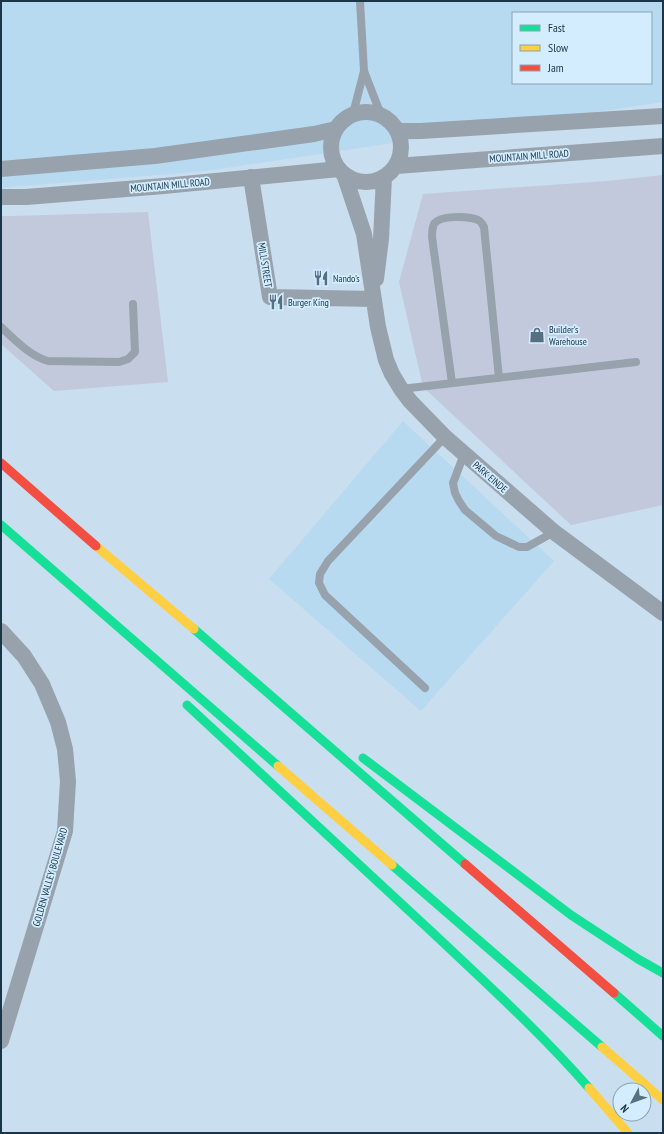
<svg xmlns="http://www.w3.org/2000/svg" width="664" height="1134" font-family="'PT Sans Narrow',sans-serif">
<style>
.built{fill:#b8daf1;fill-rule:evenodd}
.building{fill:#c2c9dc}
.lines{fill:none;stroke-linecap:round;stroke-linejoin:round}
.lane{stroke:#97a2ac;stroke-width:8}
.street{stroke:#97a2ac;stroke-width:16}
.fast{stroke:#16e098;stroke-width:9}
.slow{stroke:#ffcf43;stroke-width:9}
.jam{stroke:#f24e42;stroke-width:9}
.labels{text-anchor:middle;dominant-baseline:central;stroke-width:3.5;stroke-linejoin:round;paint-order:stroke}
.street-label{font-size:10px;fill:#193547;stroke:#d3edff}
.poi-label{font-size:10px;fill:#193547;stroke:#d3edff;text-anchor:start}
</style>
<rect width="100%" height="100%" fill="#c9deee"/>
<path class="built" d="M1 1H663V102L207 171 1 188ZM513 13H651V83H513Z
M403 421 554 561 421 711 269 579Z"/>
<path class="building" d="M663 175V505L571 525 423 387 399 282 423 194 607 181Z
M148 212 168 382 54 391 1 344V216H12Z"/>
<g class="lines">
<path class="lane" d="M364 71 381 115
M353 114 364 71 360 1
M1 327C15 340 30 356 48 361L119 362 128 359 135 352 133 304
M452 383 432 237C432 233 432 228 434 224 440 215 468 216 478 220 481 221 482 224 484 227L499 378
M401 389 636 362
M464 454 453 483 455 493 459 501 465 510 496 536 519 547H527L554 532
M425 688 325 595 319 583 320 574 328 561 445 437"/>
<path class="street" d="M331 147a35 35 0 1 1 70 0a35 35 0 1 1-70 0Z
M398 131H421L663 116
M396 166 663 146
M1 169 155 156 314 134 336 129
M344 174 364 234 378 327 386 360 392 374 401 389 410 401 445 437 554 532 663 613
M251 177 270 297 374 299
M1 197H26L164 186 339 169
M376 279 381 239 384 177
M1 631 24 656 42 684 58 722 65 749 68 781 65 831 1 1041"/>
<path class="fast" d="M1 525 278 766
M194 629 465 864
M187 705C269 780 351 856 433 933 486 983 541 1033 589 1088
M363 758 571 915 638 959 663 973
M392 865 602 1047
M614 993 663 1036"/>
<path class="slow" d="M96 546 194 629
M278 766 392 865
M602 1047 663 1100
M589 1088 628 1133"/>
<path class="jam" d="M1 463 96 546
M465 864 614 993"/>
</g>
<defs>
<symbol id="restaurant-bare" viewBox="-9 -9 18 18"><path d="M-5-6h1v4h1v-4h1v4h1v-4h1v5L-1.5 .5V6h-2V.5L-5-1ZM5-6V6H3V1.5H1.5Q1.5-4 5-6Z" fill="#577081" stroke="#d3edff" stroke-width="2.5" paint-order="stroke"/></symbol>
<symbol id="shop-bare" viewBox="-9 -9 18 18"><path d="M-5-2.5h2.3a2.7 3.5 0 0 1 5.4 0H5L5.5 6h-11ZM-1.5-2.5h3a1.5 2.3 0 0 0-3 0Z" fill="#577081" stroke="#d3edff" stroke-width="2.5" paint-order="stroke"/></symbol>
</defs>
<g fill-rule="evenodd">
<use href="#restaurant-bare" x="310" y="267" width="22" height="22"/>
<use href="#restaurant-bare" x="265" y="291" width="22" height="22"/>
<use href="#shop-bare" x="526" y="324" width="22" height="22"/>
</g>
<g class="labels">
<g class="street-label">
<text transform="translate(529 156) rotate(-4)">MOUNTAIN MILL ROAD</text>
<text transform="translate(170 185) rotate(-5)">MOUNTAIN MILL ROAD</text>
<text transform="translate(265 265) rotate(81)">MILL STREET</text>
<text transform="translate(490 477) rotate(41)">PARK EINDE</text>
<text transform="translate(50 877) rotate(-74)">GOLDEN VALLEY BOULEVARD</text>
</g>
<g class="poi-label">
<text x="333" y="278">Nando's</text>
<text x="288" y="302">Burger King</text>
<text x="549" y="329">Builder's<tspan x="549" dy="12">Warehouse</tspan></text>
</g>
</g>
<rect width="664" height="1134" fill="none" stroke="#193547" stroke-width="4"/>
<rect x="512" y="12" width="140" height="72" fill="#d3edff" stroke="#89a3b5"/>
<rect x="520" y="25" width="20" height="6" fill="#16e098" stroke="#89a3b5"/>
<text x="548" y="32" font-size="12" fill="#193547">Fast</text>
<rect x="520" y="45" width="20" height="6" fill="#ffcf43" stroke="#89a3b5"/>
<text x="548" y="52" font-size="12" fill="#193547">Slow</text>
<rect x="520" y="65" width="20" height="6" fill="#f24e42" stroke="#89a3b5"/>
<text x="548" y="72" font-size="12" fill="#193547">Jam</text>
<g transform="translate(632 1102) rotate(229)"><circle r="19" fill="#d3edff" stroke="#89a3b5"/>
<path d="M0-3L7 15L0 10L-7 15Z" fill="#577081"/>
<text y="-6" font-size="11" font-weight="bold" text-anchor="middle" fill="#193547">N</text>
</g>
</svg>
